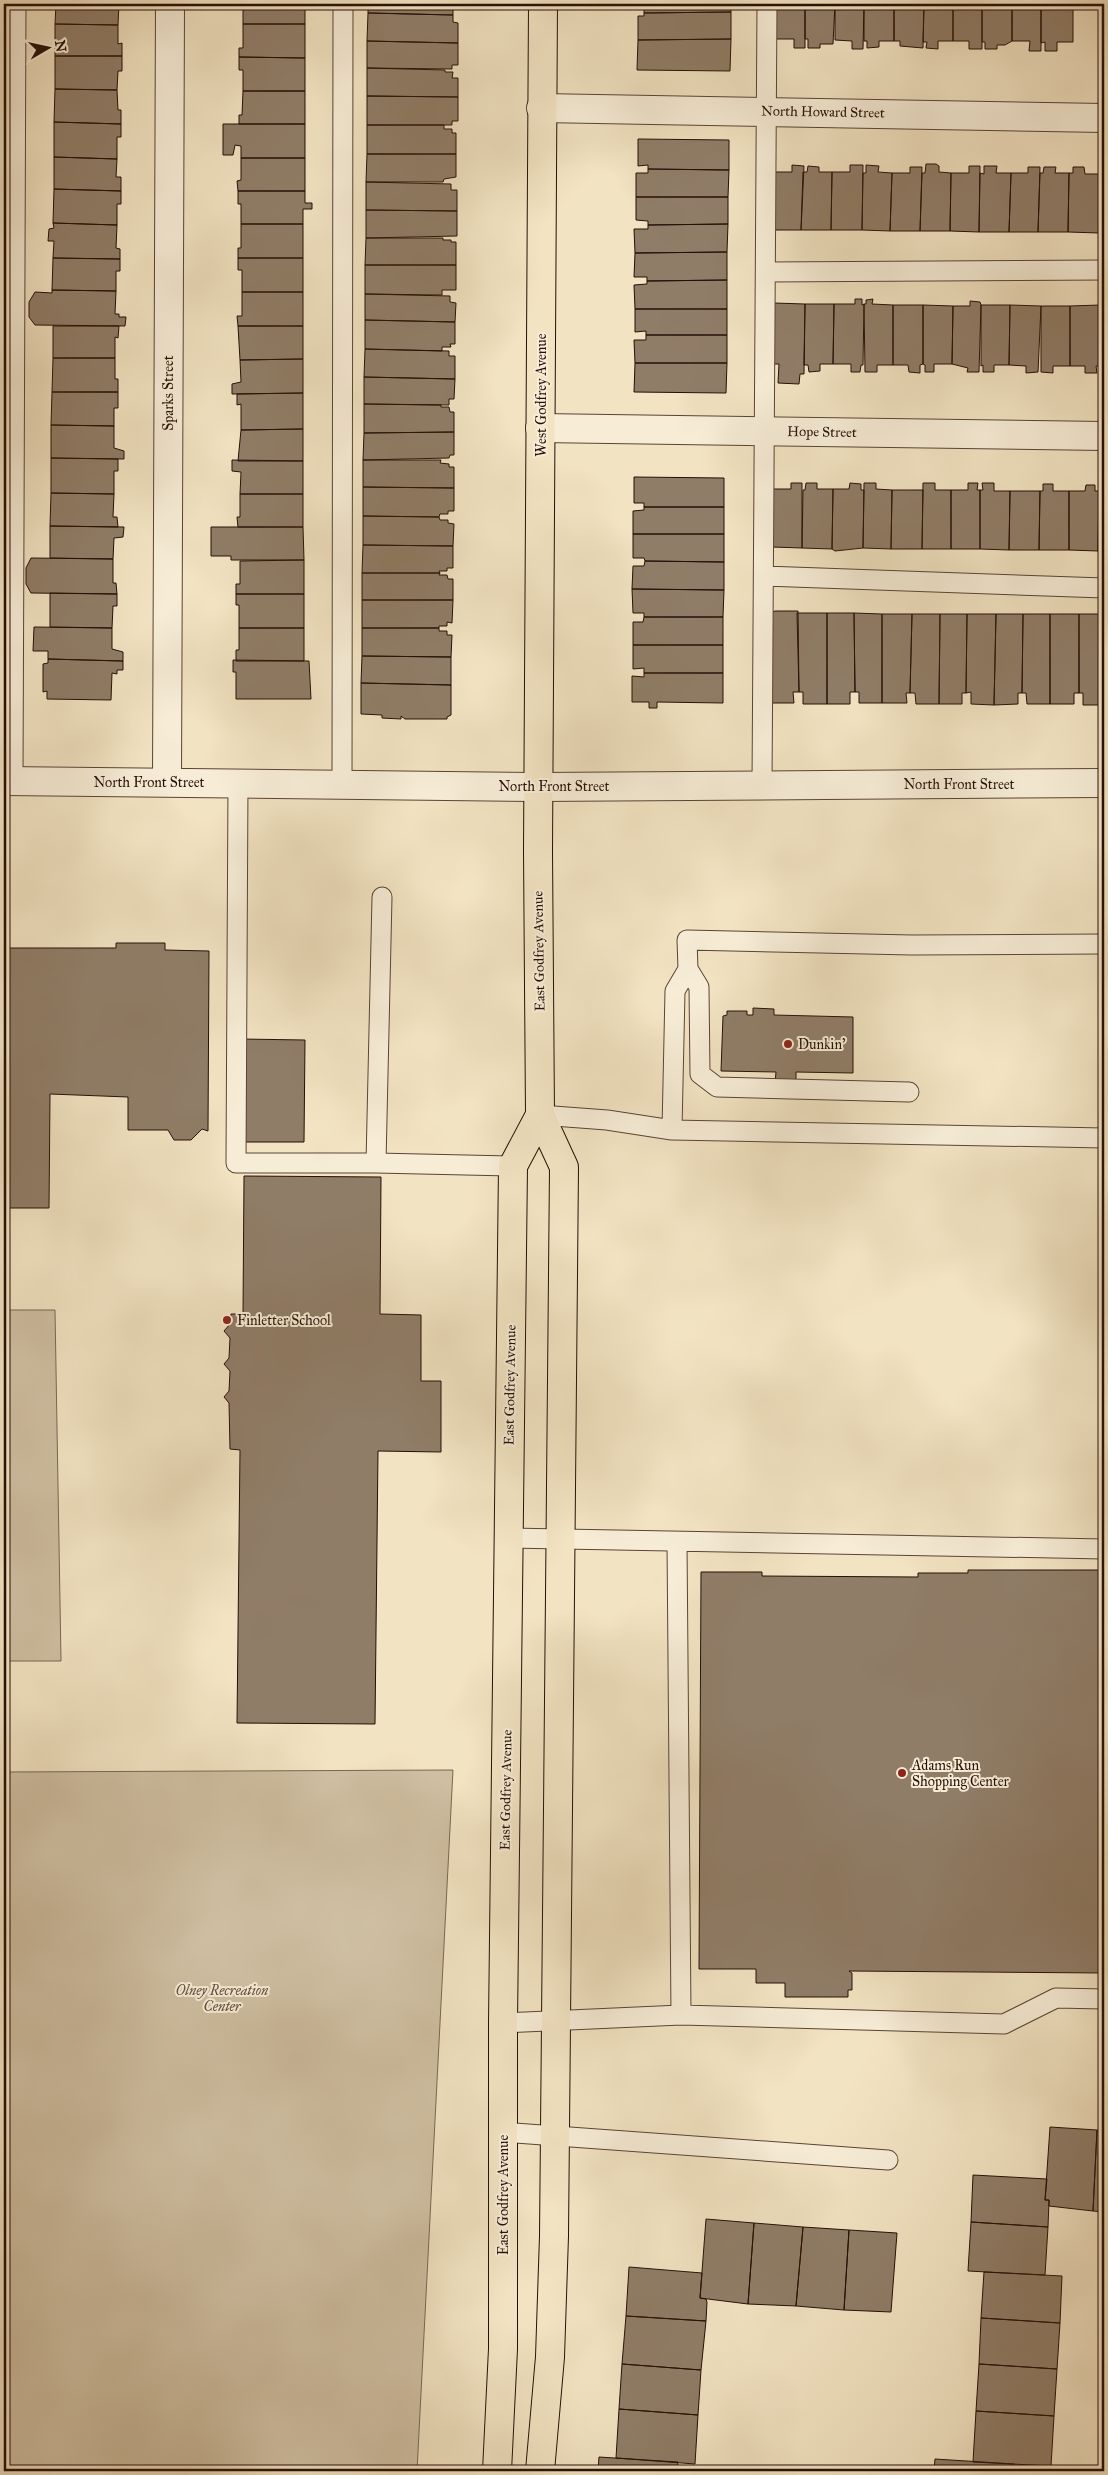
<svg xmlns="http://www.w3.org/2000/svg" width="1108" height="2475" font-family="'IM FELL Great Primer',serif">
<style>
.green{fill:#cfbfa2;stroke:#7a6754}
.building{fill:#907d68;stroke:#260f07}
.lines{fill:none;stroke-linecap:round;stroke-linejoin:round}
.service-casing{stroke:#594436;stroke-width:21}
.minor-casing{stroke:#594436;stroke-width:30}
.primary-casing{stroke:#260f07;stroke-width:30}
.service{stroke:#f7edd7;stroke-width:19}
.minor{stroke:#f7edd7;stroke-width:28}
.primary{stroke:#f2e3c2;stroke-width:28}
.poi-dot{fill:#8f2418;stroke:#f7edd7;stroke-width:2}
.labels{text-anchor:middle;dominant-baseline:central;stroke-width:4;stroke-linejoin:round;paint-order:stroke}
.street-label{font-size:14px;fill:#260f07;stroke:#f7edd7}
.poi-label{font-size:14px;fill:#260f07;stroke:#f7edd7;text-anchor:start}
.park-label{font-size:14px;font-style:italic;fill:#614d3d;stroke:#f7edd7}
</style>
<rect width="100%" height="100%" fill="#f2e3c2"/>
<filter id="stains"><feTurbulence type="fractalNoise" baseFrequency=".004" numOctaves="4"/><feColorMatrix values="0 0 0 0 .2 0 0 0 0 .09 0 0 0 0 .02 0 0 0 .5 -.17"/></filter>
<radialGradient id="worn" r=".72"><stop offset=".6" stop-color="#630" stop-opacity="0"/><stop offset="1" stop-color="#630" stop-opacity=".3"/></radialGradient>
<path class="green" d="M4 1310H55L61 1661H4Z
M453 1770 417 2471H4V1772Z"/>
<path class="building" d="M56 4H123H119L118 25 55 24Z
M243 4H305V24H243Z
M368 4H453V15L368 13Z
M638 4H731V12L644 13V9H638Z
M774 4H805V48H794V39H774Z
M805 4H835L833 44H820V48H808V39H805Z
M835 4H864L863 49H852V41L835 40Z
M864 4H894V41H879V47L867 48V41H864Z
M894 4H924L923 48 900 46V41H894Z
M924 4H953V41H938V49L926 48 927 42H923Z
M953 4H982V49H969V41H953Z
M982 4H1012V41L1005 45H997V49H985V42H982Z
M1012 4H1041V51H1029L1030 41H1012Z
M1041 4H1073V42H1057V51H1045V42L1041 43Z
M731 12V39L638 40V16H644V13Z
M368 13 453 15V22L458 23V43L367 41Z
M55 24 118 25V44L122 43V56H55Z
M243 24H305V58L239 57V48H243Z
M731 39 730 71 637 70 638 40Z
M367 41 458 43V65H452V69L367 68Z
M55 56H122V71H118L117 90 55 89Z
M239 57 305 58V91H243V70H239Z
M367 68 445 70V72H453L452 78H458V97L367 96Z
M55 89 117 90 118 110H121V124L54 122Z
M243 91H305V124H239V115H242Z
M367 96 458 97V121H452V125H367Z
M54 122 121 124V137H117V159L54 157Z
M223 124H305V158H241V146L235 145 233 155H223Z
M367 125H444V129H452V133H456V154H367Z
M638 139 729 140V170L648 169V165L638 166Z
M367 154H456V177L444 179 443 182H366Z
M54 157 117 159 116 177H121V191L54 189Z
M241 158H305V191H238L237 181 241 180Z
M926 164H936L939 166V172L951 173 950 231H920L922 173H925Z
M792 165 804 166 801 230H772V172H792Z
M850 165H863L862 230H831L832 172H850Z
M866 165 879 166 878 172 892 173 890 231 862 230 863 173H866Z
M808 166 819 167V172H832L831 230H801L803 172H807Z
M969 166H980L979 232 950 231 951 173H969Z
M984 166H997L996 173H1011L1009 232H979L980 173 984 174Z
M910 167H922L920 231H890L892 173H910Z
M1028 167H1040L1038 232H1009L1011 173H1028Z
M1044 167H1056L1055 173H1069L1068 232H1038L1040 173H1043Z
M1073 167H1084L1085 174H1101L1100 187H1104V215H1100L1099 233 1068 232 1069 173H1073Z
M648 169 729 170 728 197H636V173H648Z
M366 182 451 184V190H457V211L366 210Z
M54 189 121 191V204H117V225L53 223Z
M238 191H305V203H312V209H303V224H241V204H238Z
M636 197H728V224L648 225V221L636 220Z
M366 210 457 211V236L366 238Z
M53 223 117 225 116 248 120 249V259L53 258 54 241H48L49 229 54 228Z
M241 224H303V258H238V248H241Z
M728 224 727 252 635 253 634 229H648V225Z
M366 238H443V240H451V242H456V265H365Z
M727 252V280L647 281V277H634L635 253Z
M53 258 120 259V271H116V291L52 290Z
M238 258H303V292H242V270H238Z
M365 265H456V290H442V295L365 294Z
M727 280V309H635L634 285 647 284V281Z
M52 290 116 291 115 314H119V317H126L125 326 35 325 29 317V302L35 292 52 293Z
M242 292H303V326H238L237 316H242Z
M365 294 450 296V302L456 303 455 322 365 320Z
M855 299H862V305L864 304 863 365H861L860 372H851V364H833L834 304H855Z
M873 299 872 304 893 305V365H877V372H865L864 304H866V300Z
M970 301 980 302 981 305 979 372H967L968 368 952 364 953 306H970Z
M774 303 805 304 804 374H800L799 384 778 383 779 364H773Z
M805 304H834L833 364H820V371L809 372 808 365H804Z
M893 305H923V364L920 365V373L909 372 908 365H893Z
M923 305 953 306 952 364H934V372H925V365L923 364Z
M981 305H1010L1009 365H994V372H983V365L981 366Z
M1010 305 1041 306 1038 372 1026 373V366L1009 365Z
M1100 305H1104V373H1102V366H1099Z
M1100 305 1099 366H1096L1097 373H1085V366H1070V306Z
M1041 306H1070V366H1053V373L1041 372Z
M635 309H727V335H646V331L635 332Z
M365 320 455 322V344H450L451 347H442V351L365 349Z
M53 326H119L118 338 115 337V358H53Z
M238 326H303V359L240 360Z
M646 335H727V363H635L634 340H646Z
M365 349 449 351V356H455V379L364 377Z
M53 358H115V379H118V392H52Z
M303 359V393L232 394V384L241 382 240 360Z
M635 363H727L726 393 634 392Z
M364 377 455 379 454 399H449V405L364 404Z
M52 392H118V408H114V426L51 425Z
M303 393V429L241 430V404L237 405V394Z
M364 404 441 405V407H449L450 412H454V432L364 433Z
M51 425 114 426V448L124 451V459L51 458Z
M303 429V461H238L241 430Z
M454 432V455H450L449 458 363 460 364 433Z
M51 458 118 459V471H114V494L51 493Z
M232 460 303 461V494H240L241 472 232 471Z
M363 460H441L440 463 449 464V467H454V488L363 487Z
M634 477 724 478V507H644V503H634Z
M791 483H802V548L772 547V489H791Z
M806 483H817V489H833L832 549 802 548 803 490H805Z
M850 483 861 484V490H864L863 548 835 551 832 549 833 489H849Z
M864 483H876V489L892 490 891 549 863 548Z
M923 483H935V490H951V549H922Z
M968 483H978L977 490H980V549H951V490H968Z
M982 483H994V491H1010L1009 550 980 549V490H983Z
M1043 484H1053V491H1069V550H1039L1040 491H1043Z
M1099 484H1104V551H1098Z
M1086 485H1095V491H1099L1098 551 1069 550V491H1085Z
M363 487 454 488V511H448V514H440L439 517 363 516Z
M892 490H923L922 549H891Z
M1010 491H1040L1039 550H1009Z
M51 493 114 494 113 517H117L118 527 50 526Z
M240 494H303V527H238L237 517H240Z
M644 507H724V534H633V511L644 510Z
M363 516 439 517 440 520H448V523L454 524 453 546 363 545Z
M50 526 124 527 123 537 114 538 113 559 50 558Z
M211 527H303L304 560H231V556H211Z
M633 534H724V562L645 561 644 558H633Z
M363 545 453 546V568H447V571H439L440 573H362Z
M31 558 113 559V583H116L117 594 31 593 26 584V568Z
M304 560V594H236V584H240V561Z
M645 561 724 562V590L632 589 633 566H644Z
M362 573H440L439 575H447L448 579H453V600H362Z
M632 589 724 590 723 617H644V613H633Z
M50 593 117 594V606H113L112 628 50 627Z
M236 594H304V628H239V605H236Z
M362 600H453L452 623 447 622V626H439V628H362Z
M775 611H798L799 692H793L794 703H768L771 613Z
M797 613H827V704H803V692H799Z
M827 613H854L855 692H850V704H827Z
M854 613 882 614V703H859V692H855Z
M882 614H912L910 693H906L907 703H882Z
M912 614H940L939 704H916L915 693H910Z
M940 614H967L966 693H962V704H939Z
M967 614H996L994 705 971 704V692L966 693Z
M996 614H1023L1022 693H1018V704L994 705Z
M1023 614H1050V704H1027L1026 693H1022Z
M1050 614H1079V693H1074V704H1050Z
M1079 614H1104V705H1083V693H1079Z
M644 617H723V645H633V622H643Z
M34 627 112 628V649L123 652V661L48 659V651H33Z
M239 628H304V661H236V650H239Z
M362 628H439V631H447V635H452L451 657 362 656Z
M633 645H723V673H644V668L633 669Z
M362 656 451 657V685L361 683Z
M48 659 123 661V670H117V674L112 673 111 700 47 699V691L43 692V664L48 663Z
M233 660 309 661 311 699H236V672H233Z
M644 673H723V703L657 702V708H649V702H632V676L644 677Z
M361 683 451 685V715L447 717V719H405L401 716V719L382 718V715L361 714Z
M116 943H165V950L209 951 208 1131 202 1129 191 1140H174L168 1130H128V1097L50 1094 49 1208H4V948H116Z
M753 1008 774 1009V1015L853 1017V1073L796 1072V1083H775L776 1072 721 1071 723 1016 727 1015V1011H747V1015H753Z
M241 1039 305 1040 304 1142H240Z
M244 1176 381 1177 380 1314 421 1315V1381H441V1452L378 1451 375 1724 237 1723 240 1450 230 1449 229 1403 224 1397 229 1391 230 1371 224 1364 229 1358 230 1338 224 1331 230 1324 231 1314H243Z
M968 1570H1104V1973L849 1971 852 1973V1990H848V1997H785V1983H756V1969H699L701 1572H762V1576L918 1577V1573H968Z
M1050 2127 1097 2130 1093 2211 1049 2206V2200H1045Z
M1097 2130 1104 2131V2212L1093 2211Z
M973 2175 1047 2179 1045 2200H1049L1048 2227 971 2222Z
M706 2219 754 2223 748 2304 700 2298Z
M971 2222 1048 2227 1045 2275 968 2271Z
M754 2223 803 2227 796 2306 748 2304Z
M803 2227 849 2230 844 2310 796 2306Z
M849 2230 897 2233 891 2312 844 2310Z
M629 2267 702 2273 700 2298 706 2299 707 2302 706 2321 626 2316Z
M984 2272 1062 2276 1060 2323 981 2318Z
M626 2316 706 2321 701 2370 622 2364Z
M981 2318 1060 2323 1057 2369 979 2364Z
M622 2364 701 2370 698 2415 619 2409Z
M979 2364 1057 2369 1054 2416 976 2411Z
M619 2409 698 2415 695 2464 616 2458Z
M976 2411 1054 2416 1051 2466 973 2462Z
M599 2457 678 2462 677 2471H598Z
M935 2459 1014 2464 1013 2471H934Z"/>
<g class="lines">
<defs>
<path id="service" d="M766 272 1104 270
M764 576 1104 588
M13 781 16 4
M238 783 236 1163H376
M342 784 343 4
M762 785 767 4
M382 897 376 1163 513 1166
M909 1092 717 1087 700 1074 699 987 688 969 687 940 912 945 1104 944
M540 1115 607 1120 672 1130 1104 1138
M672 1130 675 991 688 969
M509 1538 1104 1549
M681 2015 1004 2024 1056 1998 1104 1999
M503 2023 681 2015 677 1542
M502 2132 888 2160"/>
<path id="minor" d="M541 108 1104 118
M540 428 1104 436
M4 781 538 787 1104 783
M167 782 170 4"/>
<path id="primary" d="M497 2471 503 2349V2023L513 1166 540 1115
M540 2471 550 2357 554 2236 564 1167 540 1115 538 851 543 4"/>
</defs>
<use href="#service" class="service-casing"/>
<use href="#minor" class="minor-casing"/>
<use href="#primary" class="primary-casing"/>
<use href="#service" class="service"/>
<use href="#minor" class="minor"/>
<use href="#primary" class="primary"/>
</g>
<g class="poi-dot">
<circle cx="788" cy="1044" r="5"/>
<circle cx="227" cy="1320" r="5"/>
<circle cx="902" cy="1773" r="5"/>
</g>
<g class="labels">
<g class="street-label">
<text transform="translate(823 112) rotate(1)">North Howard Street</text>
<text transform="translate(168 393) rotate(-90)">Sparks Street</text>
<text transform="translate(541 395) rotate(-90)">West Godfrey Avenue</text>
<text transform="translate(822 432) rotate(1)">Hope Street</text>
<text x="149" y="782">North Front Street</text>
<text x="959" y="784">North Front Street</text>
<text x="554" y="786">North Front Street</text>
<text transform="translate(539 951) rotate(-91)">East Godfrey Avenue</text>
<text transform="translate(510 1385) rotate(-89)">East Godfrey Avenue</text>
<text transform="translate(506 1790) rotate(-89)">East Godfrey Avenue</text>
<text transform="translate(503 2195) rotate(-90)">East Godfrey Avenue</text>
</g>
<g class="poi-label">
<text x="798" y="1044">Dunkin'</text>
<text x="237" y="1320">Finletter School</text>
<text x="912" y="1765">Adams Run<tspan x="912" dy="16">Shopping Center</tspan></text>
</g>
<g class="park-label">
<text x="222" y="1990">Olney Recreation<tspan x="222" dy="16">Center</tspan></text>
</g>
</g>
<rect width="1108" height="2475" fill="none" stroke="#f2e3c2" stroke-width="20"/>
<rect x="5" y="5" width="1098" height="2465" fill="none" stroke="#260f07" stroke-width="2.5"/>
<rect x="10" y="10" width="1088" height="2455" fill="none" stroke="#260f07"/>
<g transform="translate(48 48) rotate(81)" stroke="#f7edd7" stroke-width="4" paint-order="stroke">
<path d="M0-4L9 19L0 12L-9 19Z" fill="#260f07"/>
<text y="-8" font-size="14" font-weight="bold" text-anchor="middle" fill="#260f07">N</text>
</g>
<rect width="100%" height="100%" filter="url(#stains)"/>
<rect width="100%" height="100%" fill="url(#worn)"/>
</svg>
